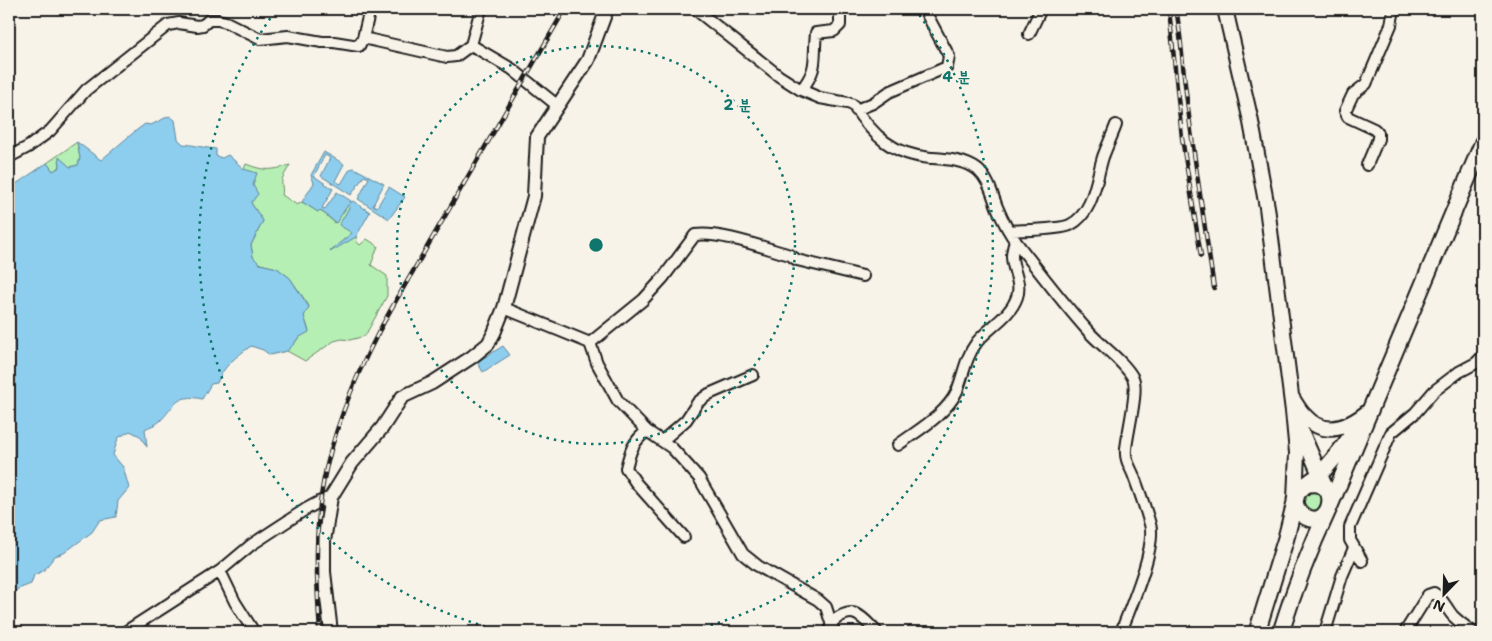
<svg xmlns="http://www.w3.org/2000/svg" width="1492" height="641" font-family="'Shantell Sans','Poor Story',sans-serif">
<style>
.green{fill:#b6efb3;stroke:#698668}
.water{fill:#8dcdee;stroke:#60869a}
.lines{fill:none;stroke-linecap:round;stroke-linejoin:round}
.minor-casing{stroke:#1c1c1c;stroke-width:14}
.tertiary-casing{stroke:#1c1c1c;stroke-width:16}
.secondary-casing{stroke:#1c1c1c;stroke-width:18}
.primary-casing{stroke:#1c1c1c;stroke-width:19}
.minor{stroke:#f7f3e8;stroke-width:10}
.tertiary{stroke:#f7f3e8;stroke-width:12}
.secondary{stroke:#f7f3e8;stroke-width:14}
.primary{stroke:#f7f3e8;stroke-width:15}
.rail-casing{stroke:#1c1c1c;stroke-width:4.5}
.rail{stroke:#f7f3e8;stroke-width:2.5;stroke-dasharray:8;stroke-linecap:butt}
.ring{fill:none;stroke:#0f766e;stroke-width:2.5;stroke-dasharray:2.5 5}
.centre{fill:#0f766e;stroke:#f7f3e8;stroke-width:2.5}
.ring-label{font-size:15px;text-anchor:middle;font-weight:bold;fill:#0f766e;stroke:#f7f3e8;stroke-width:4;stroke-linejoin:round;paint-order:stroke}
</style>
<rect width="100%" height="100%" fill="#f7f3e8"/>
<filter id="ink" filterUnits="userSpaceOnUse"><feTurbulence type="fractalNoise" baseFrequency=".02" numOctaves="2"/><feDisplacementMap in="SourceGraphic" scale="10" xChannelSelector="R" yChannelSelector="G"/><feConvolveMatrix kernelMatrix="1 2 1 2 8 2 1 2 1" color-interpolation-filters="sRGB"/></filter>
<g filter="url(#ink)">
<path class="green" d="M77 142 80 158 78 165 70 167 59 158 60 167 53 171 47 163Z
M246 164C264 171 271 171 290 165 288 169 285 173 283 177 280 183 284 189 282 195L297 205 302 202 318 212 320 210 335 223 348 205 351 206 352 233 330 251 354 236 356 237 357 242 360 245 367 239 378 246 371 265 387 276V296L365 336 350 340 342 339 334 341 305 361 287 351 294 344 298 338 309 331 304 316 309 306 290 278 277 268 260 264 253 257 251 245 263 221 251 203 244 169Z
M1302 501a10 10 0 1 1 20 0a10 10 0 1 1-20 0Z"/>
<path class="water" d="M169 116 175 120 178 139 183 144C195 145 205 148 216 149V156L222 158 228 155 244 169 257 173 253 185 258 194 251 203 263 221 251 245 253 257 260 264 277 268 290 278 309 307 304 316 309 332 298 338 294 344 287 351 270 355 263 350 251 346C237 356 223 366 217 383L211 384 202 399C175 393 175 407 159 422 156 425 150 426 145 429L147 447 140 436 130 431 118 438 113 455 123 467 129 488 118 501 116 517 100 520 92 532 64 553 55 556 43 571 34 575 31 584 18 589 9 598V192L16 184 47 163 53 171 60 167 59 157 70 167 78 165 80 158 77 142 101 160C116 148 129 135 145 124L151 125Z
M324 152 344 164 335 181 341 184 350 169 354 168 384 184 373 205 377 207 389 187 405 197 389 219 358 199 369 178 364 176 351 195 321 176 330 158 325 155 314 176 333 189 322 208 325 209 337 192 351 201 350 203 353 201 370 212 356 237 330 252V251L352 233 339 225 350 206 348 205 336 223 320 210 318 212 302 202 314 183 311 175Z
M503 346 510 355 483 372 477 362Z"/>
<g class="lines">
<defs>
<path id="minor" d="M695 9 779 76 801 90 820 98 848 103 853 105C873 136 893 155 931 158 946 159 966 160 978 170 989 180 992 194 997 207 1002 219 1009 233 1017 243 1040 273 1063 303 1088 331 1101 346 1124 361 1133 378 1139 390 1127 434 1126 449 1125 459 1129 465 1133 474 1139 490 1145 507 1150 524 1157 547 1130 608 1121 632
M1029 34 1041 9
M363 38 370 9
M471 45 512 69 558 106
M801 90C819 68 813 59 816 33L834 31 840 25V9
M856 110 873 103 889 92 947 67 949 56 924 9
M9 157 28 147 50 131 86 90 168 25 179 23 197 26 203 25 209 20H218L226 22 260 39 288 36 322 42H334L359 46 363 38 447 57 456 56 471 45 481 9
M1367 165 1378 139V133L1374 129 1348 117 1345 111 1353 94 1366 84 1391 25 1394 9
M1009 231C1022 230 1060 230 1070 225 1094 213 1096 179 1103 157 1107 146 1112 136 1116 125
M504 308 590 343 597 363 618 401 647 431 672 448 699 478 743 554 758 566 818 600 826 607 834 632
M590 343 643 300 663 278 695 235C719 231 765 248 790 255L797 260 863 276
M647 431C633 441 630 452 626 468L636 483 684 537
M662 441 686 420 698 402 709 394 753 375
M898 445C918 430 946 415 957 391 964 374 965 358 977 342 990 326 1010 317 1017 297 1022 283 1012 270 1012 256 1012 251 1014 245 1015 240
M1362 561 1350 540V527L1391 433 1415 413 1434 391 1459 372 1476 363 1483 356
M220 571 235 602 254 632
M831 626 832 622C854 604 860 616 877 632
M125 632 220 571 251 545 306 509 321 501 331 497
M1325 632 1342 576 1354 548
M1405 632 1428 595 1434 593C1443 598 1446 608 1453 616 1459 622 1466 627 1473 632"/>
<path id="tertiary" d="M331 632 324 572V541L331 497 352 463 382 428 402 397 432 383 472 357 488 344 494 333 504 308 534 196 537 137 588 60 607 9"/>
<path id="secondary" d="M1225 9 1250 117 1267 207 1293 411 1297 453 1295 499
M1292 398C1296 404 1300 412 1306 417 1326 439 1351 426 1370 410
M1298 424 1324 484"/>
<path id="primary" d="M1295 499C1295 506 1297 512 1304 516 1332 533 1344 475 1305 485
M1257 632 1286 538 1297 494C1303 485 1314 480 1321 473 1334 460 1344 446 1354 432
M1281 632C1294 589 1310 549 1329 508L1483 142"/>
</defs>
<use href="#minor" class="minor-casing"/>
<use href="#tertiary" class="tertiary-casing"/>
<use href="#secondary" class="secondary-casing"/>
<use href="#primary" class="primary-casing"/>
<use href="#minor" class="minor"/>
<use href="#tertiary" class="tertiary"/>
<use href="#secondary" class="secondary"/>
<use href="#primary" class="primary"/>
<defs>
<path id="rail" d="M1169 9 1182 138 1201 256
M1176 9C1181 34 1182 59 1185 84 1193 153 1204 220 1214 288
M320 632C316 578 314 522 326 469 339 414 362 361 390 311L565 9"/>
</defs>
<use href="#rail" class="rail-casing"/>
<use href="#rail" class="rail"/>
</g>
</g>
<g class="ring">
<circle cx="596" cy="245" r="199"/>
<path d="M507 632A397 397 0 0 1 277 9M915 9A397 397 0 0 1 685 632"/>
</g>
<circle cx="596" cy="245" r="8" class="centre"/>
<g class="ring-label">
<text x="956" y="82">4 분</text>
<text x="737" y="110">2 분</text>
</g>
<rect width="1492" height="641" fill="none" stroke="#f7f3e8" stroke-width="30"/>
<rect x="15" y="15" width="1462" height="611" fill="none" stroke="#1c1c1c" stroke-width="2" filter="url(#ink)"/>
<g transform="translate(1444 594) rotate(203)" stroke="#f7f3e8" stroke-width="4" paint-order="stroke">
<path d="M0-4L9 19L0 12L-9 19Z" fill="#1c1c1c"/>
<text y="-8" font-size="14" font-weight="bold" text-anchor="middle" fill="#1c1c1c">N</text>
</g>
</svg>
